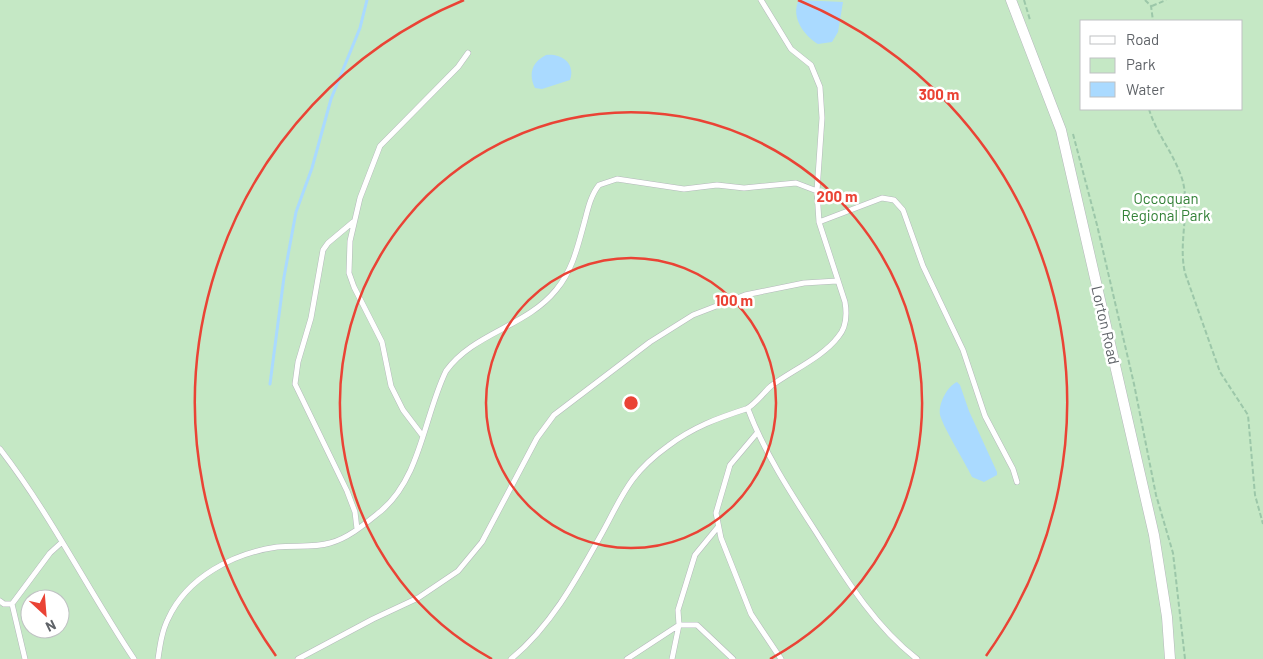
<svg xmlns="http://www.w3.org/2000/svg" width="1263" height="659" font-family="Barlow,sans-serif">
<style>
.green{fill:#c5e8c5;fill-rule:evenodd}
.water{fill:#aadaff}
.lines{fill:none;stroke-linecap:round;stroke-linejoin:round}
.stream{stroke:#aadaff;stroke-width:3}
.lane-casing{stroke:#b5b8bc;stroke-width:6}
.street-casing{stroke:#b5b8bc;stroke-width:11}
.path{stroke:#9cc7a9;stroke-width:2;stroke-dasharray:5 2.5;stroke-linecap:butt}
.lane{stroke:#fff;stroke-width:5}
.street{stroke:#fff;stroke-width:10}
.ring{fill:none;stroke:#ea4335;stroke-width:2.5}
.labels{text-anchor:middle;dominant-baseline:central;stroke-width:5;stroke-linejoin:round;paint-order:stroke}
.park-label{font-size:15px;fill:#348238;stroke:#fff}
.street-label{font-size:15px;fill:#5f6368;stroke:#fff}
.centre{fill:#ea4335;stroke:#fff;stroke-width:2.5}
.ring-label{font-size:15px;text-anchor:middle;font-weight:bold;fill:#ea4335;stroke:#fff;stroke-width:5;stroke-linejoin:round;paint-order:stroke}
</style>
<rect width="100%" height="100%" fill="#f1efe8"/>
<path class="green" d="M0 0H1263V659H0ZM1082 21H1242V109H1082ZM30 599H60V629H30Z"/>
<path class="water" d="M799 0 843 2 838 32 832 42 818 44C804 36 790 16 799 0Z
M546 55C561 53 576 63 570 80L542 89 535 88C528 74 532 62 546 55Z
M957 382 960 385 969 411 997 472V475L984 482 972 477C965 462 944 429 940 415 938 405 947 386 957 382Z"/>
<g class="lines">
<path class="stream" d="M270 384 284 277 296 212 312 168 331 99 360 28 367 0"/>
<defs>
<path id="lane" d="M353 222 328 243 323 250 311 318 298 362 295 384 347 491 355 512 357 529
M819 222 882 198 894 200 903 210 923 266 963 350 985 416 1013 469 1017 482
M748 409C764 452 790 492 816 532 844 576 874 626 917 659
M757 433 730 465 716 513 721 538 751 614 781 659
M422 435 403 410 391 386 382 342 354 287 349 273 350 241 360 198 380 146 458 67 468 53
M0 449C51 515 88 590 134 659
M718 527 695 555 678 610 679 625H697L733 659
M0 601 4 604H12L50 553 61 543
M12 604 25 659
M158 659C160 645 162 631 168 619 187 577 234 553 277 547 295 545 313 548 330 543 349 538 366 523 381 511 421 477 424 416 446 371 473 333 526 327 556 290 573 270 578 245 585 220 588 208 591 195 599 185L617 179 684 189 717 185 744 188 796 183 817 191
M298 659 373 619 418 598 458 571 482 542 537 438 554 415 650 342 693 315 745 295 804 283 837 281
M511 659C551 626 576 580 601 535 623 495 629 474 668 446 693 427 718 418 746 409 754 406 764 392 771 386 791 371 823 357 838 337 847 327 847 314 845 302L819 222 817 191 822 118 820 87 811 65 791 49 761 0
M627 659 679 625
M672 659 679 625"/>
<path id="street" d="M1011 0 1061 130 1154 535 1167 617 1170 659"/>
</defs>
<use href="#lane" class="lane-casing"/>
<use href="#street" class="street-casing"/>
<path class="path" d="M1024 0 1030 20
M1145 0 1151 6 1153 21
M1152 6 1166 0
M1149 109C1156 134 1176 156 1183 182 1190 212 1178 243 1185 273L1220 372 1248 415 1255 495 1263 524
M1073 134 1097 225 1134 384 1156 495 1173 553 1185 659"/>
<use href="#lane" class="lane"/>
<use href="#street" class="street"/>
</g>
<g class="ring">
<circle cx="631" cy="403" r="145"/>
<path d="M492 659A291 291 0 1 1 770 659"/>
<path d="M276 656A436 436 0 0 1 464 0M798 0A436 436 0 0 1 986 656"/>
</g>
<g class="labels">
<g class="park-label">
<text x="1166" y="198">Occoquan<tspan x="1166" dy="17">Regional Park</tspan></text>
</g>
<g class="street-label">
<text transform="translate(1106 325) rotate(77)">Lorton Road</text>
</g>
</g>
<circle cx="631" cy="403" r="8" class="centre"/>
<g class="ring-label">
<text x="939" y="100">300 m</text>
<text x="837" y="202">200 m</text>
<text x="734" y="306">100 m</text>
</g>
<rect x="1080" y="20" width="162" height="90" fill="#ffffff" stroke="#bfc1c3"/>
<rect x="1090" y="36" width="25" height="8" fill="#ffffff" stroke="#bfc1c3"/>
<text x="1126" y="45" font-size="15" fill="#5f6368">Road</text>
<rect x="1090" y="58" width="25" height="15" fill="#c5e8c5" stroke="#bfc1c3"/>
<text x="1126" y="70" font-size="15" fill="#5f6368">Park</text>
<rect x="1090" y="82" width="25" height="15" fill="#aadaff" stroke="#bfc1c3"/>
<text x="1126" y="95" font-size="15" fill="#5f6368">Water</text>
<g transform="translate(45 614) rotate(154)"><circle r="24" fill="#ffffff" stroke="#bfc1c3"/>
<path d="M0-4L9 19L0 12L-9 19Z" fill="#ea4335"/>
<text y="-8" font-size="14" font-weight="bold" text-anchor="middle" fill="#5f6368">N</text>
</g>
</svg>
